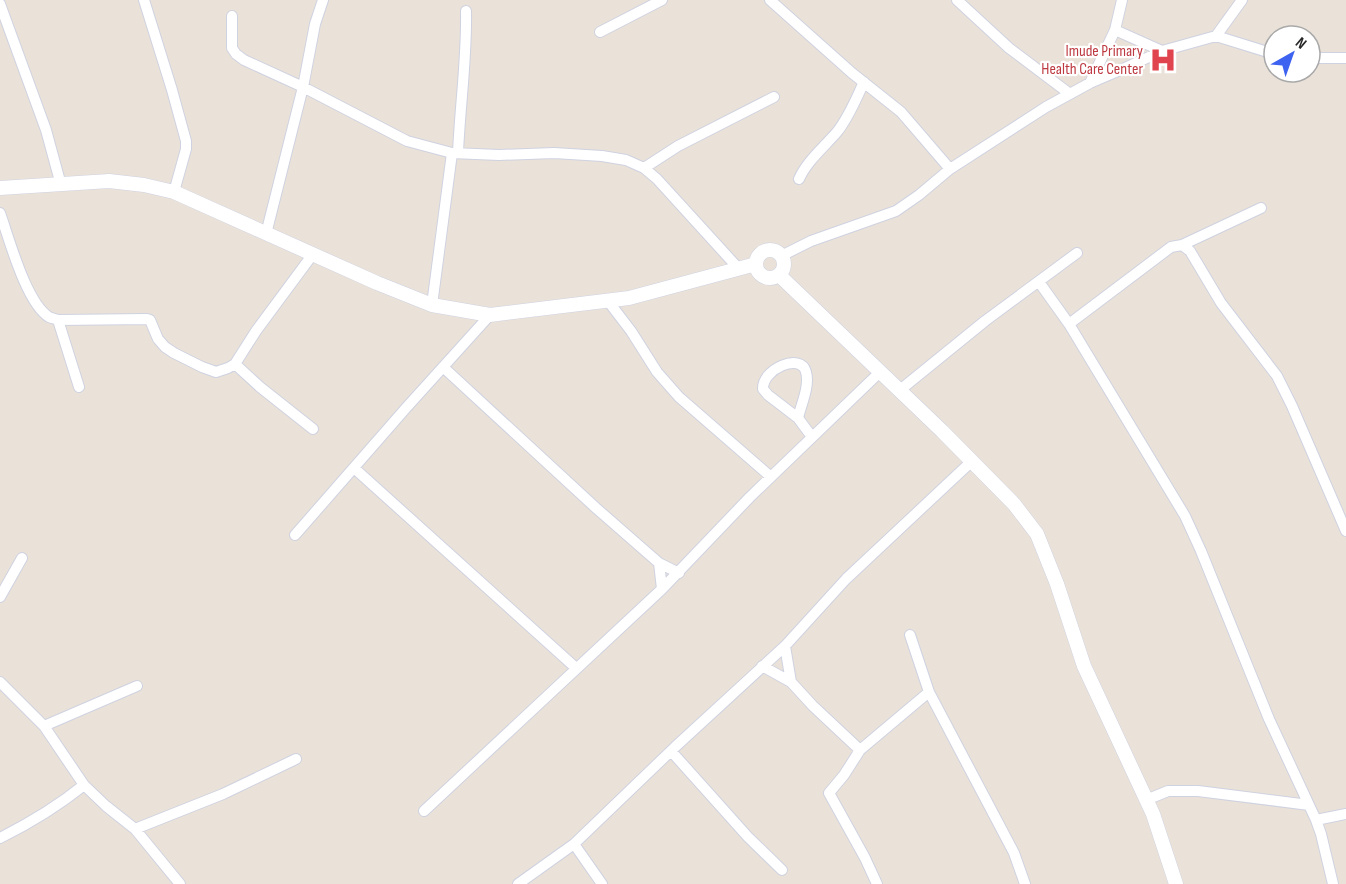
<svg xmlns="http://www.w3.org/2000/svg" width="1346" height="884" font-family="'Sofia Sans Condensed',sans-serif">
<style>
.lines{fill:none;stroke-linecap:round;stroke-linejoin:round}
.minor-casing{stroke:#cfd2e0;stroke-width:12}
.tertiary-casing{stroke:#cfd2e0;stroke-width:15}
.minor{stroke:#fff;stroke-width:10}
.tertiary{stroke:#fff;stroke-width:14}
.labels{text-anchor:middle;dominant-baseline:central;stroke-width:4.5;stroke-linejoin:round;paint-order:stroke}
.health-label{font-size:16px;fill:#be3a42;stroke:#fff;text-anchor:end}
</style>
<rect width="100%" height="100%" fill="#eae2d9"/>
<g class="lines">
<defs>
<path id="minor" d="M144 0 172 90 186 141V149L174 192
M770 0 852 73 901 112 950 169
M957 0 1009 48 1070 94
M0 4 46 130 61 185
M232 16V48L236 54 244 60 303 87 407 141 452 153 499 155 554 153 602 156 626 160 644 168 657 179 739 269
M1115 30 1162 51
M600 32 662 0
M1216 36 1242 0
M1310 58H1346
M1090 83 1115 30 1122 0
M458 153C460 106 467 58 466 11
M644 168 678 146 774 97
M799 179C807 161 824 147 837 132 849 117 856 99 864 82
M0 213C9 238 26 303 49 317 50 318 57 319 58 320L147 319 150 320 158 339 165 347 174 353 202 367 216 372 228 368 235 364 256 331 313 254
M266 234 303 87 315 24 323 0
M1182 245 1261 208
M781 256 811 241 896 211 919 195 950 169 1046 107 1090 83 1125 68 1162 51 1216 36 1274 54
M1039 282 1069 324 1185 516 1201 551 1269 719 1316 820 1321 834 1333 884
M608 301 631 331 657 372 679 397 771 477
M432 305 452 153
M58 320 79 387
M1069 324 1171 247 1182 245 1190 251 1221 303 1277 376 1292 406 1346 531
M235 364 260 387 313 429
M443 367 596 508 659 563 679 573
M900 390 985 321 1077 253
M798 418C801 405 810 386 806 372 801 352 762 369 763 389L768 395 798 418 812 437
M354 468 576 668
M295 535 406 408 490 315
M659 563 662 589
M0 597 22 558
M910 635 929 692 1014 853 1025 884
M785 646 791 682
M762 666 791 682 813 706 860 750
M0 682 44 726 84 785 106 806 135 829 180 884
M44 726 137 686
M671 751 748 837 782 870
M1146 800 1168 791H1198L1309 805
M424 811 662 589 750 497 881 371
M1316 820 1346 814
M135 829 223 794 296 759
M0 838C30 823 58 806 84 785
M574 844 675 747 785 646 846 579 972 461
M518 884 574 844 602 884
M877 884 865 858 829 793 844 775 860 750 929 692"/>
<path id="tertiary" d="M0 188 109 181 144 185 174 192 377 283 432 305 490 315 629 298 756 264
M756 264a14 14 0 1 1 28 0a14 14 0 1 1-28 0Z
M779 275 942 431 1014 504 1037 534 1057 584 1084 666 1153 814 1176 884"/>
</defs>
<use href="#minor" class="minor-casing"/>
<use href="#tertiary" class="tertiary-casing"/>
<use href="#minor" class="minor"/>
<use href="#tertiary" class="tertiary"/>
</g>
<defs>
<symbol id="hospital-bare" viewBox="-9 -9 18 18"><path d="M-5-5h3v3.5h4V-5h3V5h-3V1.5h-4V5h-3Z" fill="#e0444e" stroke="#fff" stroke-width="2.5" paint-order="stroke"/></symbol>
</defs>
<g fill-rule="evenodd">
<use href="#hospital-bare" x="1144" y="41" width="38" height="38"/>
</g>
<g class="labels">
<g class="health-label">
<text x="1143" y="51">Imude Primary<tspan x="1143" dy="18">Health Care Center</tspan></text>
</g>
</g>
<g transform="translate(1292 54) rotate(40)"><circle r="28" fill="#ffffff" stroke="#a9a9a9" stroke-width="1.5"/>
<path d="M0-4.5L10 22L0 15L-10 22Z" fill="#3f63f1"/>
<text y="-9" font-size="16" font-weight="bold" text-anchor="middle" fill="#282828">N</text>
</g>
</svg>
